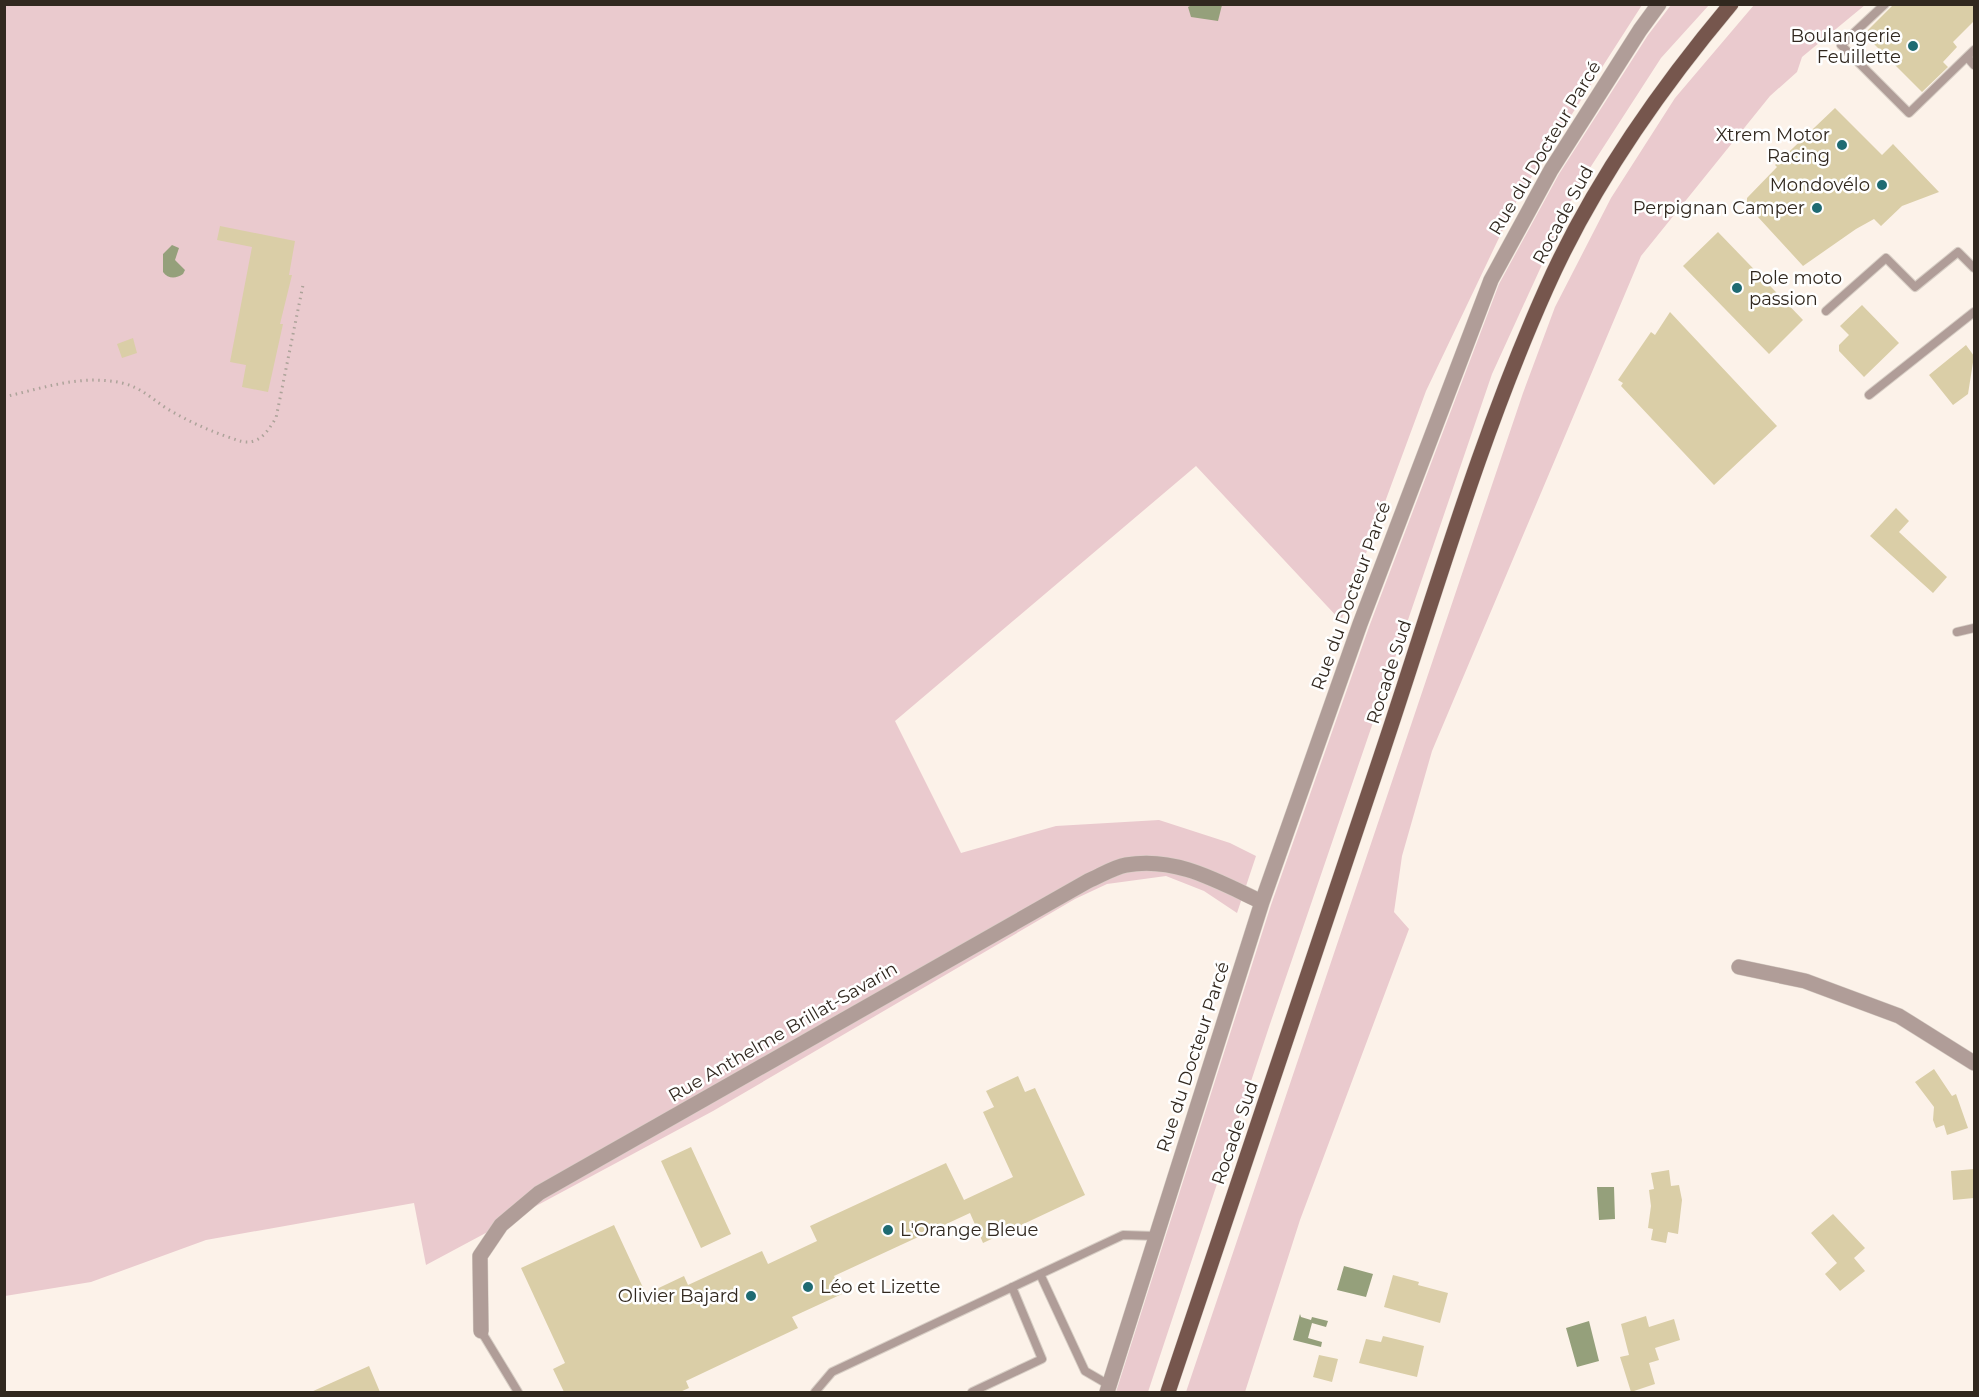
<svg xmlns="http://www.w3.org/2000/svg" width="1979" height="1397" font-family="Montserrat,sans-serif">
<style>
.green{fill:#eacace}
.water{fill:#95a07b}
.building{fill:#dacea7}
.lines{fill:none;stroke-linecap:round;stroke-linejoin:round}
.lane-casing{stroke:#d7cec5;stroke-width:10}
.street-casing{stroke:#d7cec5;stroke-width:16}
.primary-casing{stroke:#d7cec5;stroke-width:16}
.path{stroke:#ada39a;stroke-width:3;stroke-dasharray:1.5 4.5;stroke-linecap:butt}
.lane{stroke:#b09d98;stroke-width:8}
.street{stroke:#b09d98;stroke-width:15}
.primary{stroke:#76564d;stroke-width:15}
.poi-dot{fill:#1f6b72;stroke:#fff;stroke-width:2}
.labels{text-anchor:middle;dominant-baseline:central;stroke-width:5;stroke-linejoin:round;paint-order:stroke}
.poi-label{font-size:18px;fill:#31281f;stroke:#fff;text-anchor:end}
.street-label{font-size:18px;fill:#31281f;stroke:#fff}
</style>
<rect width="100%" height="100%" fill="#fcf2e9"/>
<path class="green" d="M5 5H1642L1518 198 1426 391 1341 621 1196 466 895 721 961 853 1056 826 1159 820 1230 843 1256 856 1237 913 1204 891 1166 876 1107 884 1075 899 713 1111 426 1265 414 1203 206 1240 91 1282 5 1296Z
M1671 5H1709L1661 58 1577 188 1492 374 1270 1024 1148 1392H1116L1271 905 1369 627 1499 284 1559 174 1648 35Z
M1754 5H1865L1802 57 1797 72 1770 96 1641 256 1432 751 1402 856 1394 912 1409 929 1300 1220 1245 1392H1186L1523 393 1555 307 1611 198 1675 98Z"/>
<path class="water" d="M1192 5H1222L1218 21 1191 17 1188 7Z
M172 245 179 248 175 260 185 270 183 274C176 279 168 279 163 272V254Z
M1597 1187H1614L1615 1219 1599 1220Z
M1344 1266 1373 1274 1366 1297 1337 1290Z
M1300 1314 1301 1317 1311 1320 1312 1317 1328 1321 1326 1327 1312 1323 1308 1338 1322 1342 1321 1347 1293 1340Z
M1589 1321 1599 1361 1577 1367 1566 1328Z"/>
<path class="building" d="M1894 4H1974V21L1953 42 1957 47 1943 62 1948 67 1922 92 1864 34Z
M1835 108 1882 155 1893 144 1939 192 1902 206 1881 226 1874 219 1856 229 1803 266 1747 205V198L1777 167 1775 165Z
M220 226 295 241 289 275H292L280 324H283L268 392 242 387 246 365 230 362 252 247 217 240Z
M1718 232 1803 320 1769 354 1683 266Z
M1862 305 1899 343 1864 377 1839 351V345L1849 335 1840 326Z
M1670 312 1777 426 1714 485 1621 386 1623 383 1618 380 1651 332 1655 335Z
M133 338 137 353 122 358 117 344Z
M1966 345 1974 356 1968 394 1953 405 1929 375Z
M1896 508 1909 521 1899 532 1947 577 1933 593 1870 536Z
M1934 1069 1952 1096 1956 1094 1968 1128 1947 1135 1944 1125 1936 1128 1933 1120 1934 1107 1915 1082Z
M1018 1076 1025 1092 1035 1088 1085 1195 983 1243 970 1213 834 1276 842 1294 792 1317 798 1328 686 1381 689 1388 680 1392H564L553 1369 565 1363 521 1268 614 1225 646 1294 684 1276 688 1285 762 1251 768 1264 817 1241 810 1226 946 1163 964 1200 1013 1177 983 1112 994 1107 986 1091Z
M691 1147 731 1234 701 1248 661 1161Z
M1974 1169V1198L1953 1200 1951 1171Z
M1669 1170 1671 1186 1679 1185 1682 1200 1678 1234 1668 1232 1666 1243 1651 1240 1653 1229 1648 1228 1651 1206 1649 1190 1654 1189 1651 1173Z
M1833 1214 1865 1248 1854 1258 1865 1271 1840 1291 1825 1274 1837 1263 1811 1233Z
M1393 1275 1419 1282 1418 1285 1448 1293 1440 1323 1384 1307Z
M1646 1316 1649 1327 1674 1319 1680 1340 1655 1348 1659 1360 1649 1363 1655 1384 1631 1392 1620 1357 1629 1355 1621 1324Z
M1383 1336 1424 1346 1417 1377 1359 1363 1366 1339 1381 1342Z
M1319 1355 1338 1359 1332 1382 1313 1377Z
M369 1366 380 1392H311Z"/>
<g class="lines">
<defs>
<path id="lane" d="M1885 4 1841 45 1909 113 1974 50
M1967 57 1974 65
M1826 311 1886 258 1915 287 1958 252 1974 268
M1869 395 1974 312
M1957 632 1974 628
M1040 1274 1085 1371 1109 1385
M481 1331 518 1392
M815 1392 832 1372 1123 1235 1156 1236
M972 1392 1042 1359 1012 1287"/>
<path id="street" d="M1739 967 1805 981 1899 1016 1974 1063
M481 1331 480 1256 501 1225 539 1193 1088 881C1100 876 1114 867 1126 865 1176 856 1219 882 1262 902
M1107 1392 1262 902 1360 624 1491 280 1551 170 1640 30 1659 4"/>
<path id="primary" d="M1168 1392C1239 1179 1312 967 1382 753 1434 598 1479 439 1546 289 1592 185 1658 91 1731 4"/>
</defs>
<use href="#lane" class="lane-casing"/>
<use href="#street" class="street-casing"/>
<use href="#primary" class="primary-casing"/>
<path class="path" d="M4 397C43 388 82 374 122 383 140 387 151 398 166 408 186 420 205 429 228 437 237 440 245 444 254 441 265 437 270 427 276 418L303 285"/>
<use href="#lane" class="lane"/>
<use href="#street" class="street"/>
<use href="#primary" class="primary"/>
</g>
<g class="poi-dot">
<circle cx="1913" cy="46" r="6"/>
<circle cx="1842" cy="145" r="6"/>
<circle cx="1882" cy="185" r="6"/>
<circle cx="1817" cy="208" r="6"/>
<circle cx="1737" cy="288" r="6"/>
<circle cx="888" cy="1230" r="6"/>
<circle cx="808" cy="1287" r="6"/>
<circle cx="751" cy="1296" r="6"/>
</g>
<g class="labels">
<g class="poi-label">
<text x="1901" y="36">Boulangerie<tspan x="1901" dy="21">Feuillette</tspan></text>
<text x="1830" y="135">Xtrem Motor<tspan x="1830" dy="21">Racing</tspan></text>
<text x="1870" y="185">Mondovélo</text>
<text x="1805" y="208">Perpignan Camper</text>
<text x="1749" y="278" text-anchor="start">Pole moto<tspan x="1749" dy="21">passion</tspan></text>
<text x="900" y="1230" text-anchor="start">L'Orange Bleue</text>
<text x="820" y="1287" text-anchor="start">Léo et Lizette</text>
<text x="739" y="1296">Olivier Bajard</text>
</g>
<g class="street-label">
<text transform="translate(1545 148) rotate(-59)">Rue du Docteur Parcé</text>
<text transform="translate(1563 215) rotate(-62)">Rocade Sud</text>
<text transform="translate(1351 596) rotate(-70)">Rue du Docteur Parcé</text>
<text transform="translate(1389 672) rotate(-72)">Rocade Sud</text>
<text transform="translate(783 1032) rotate(-30)">Rue Anthelme Brillat-Savarin</text>
<text transform="translate(1193 1057) rotate(-72)">Rue du Docteur Parcé</text>
<text transform="translate(1235 1133) rotate(-71)">Rocade Sud</text>
</g>
</g>
<rect width="1979" height="1397" fill="none" stroke="#31281f" stroke-width="12"/>
</svg>
